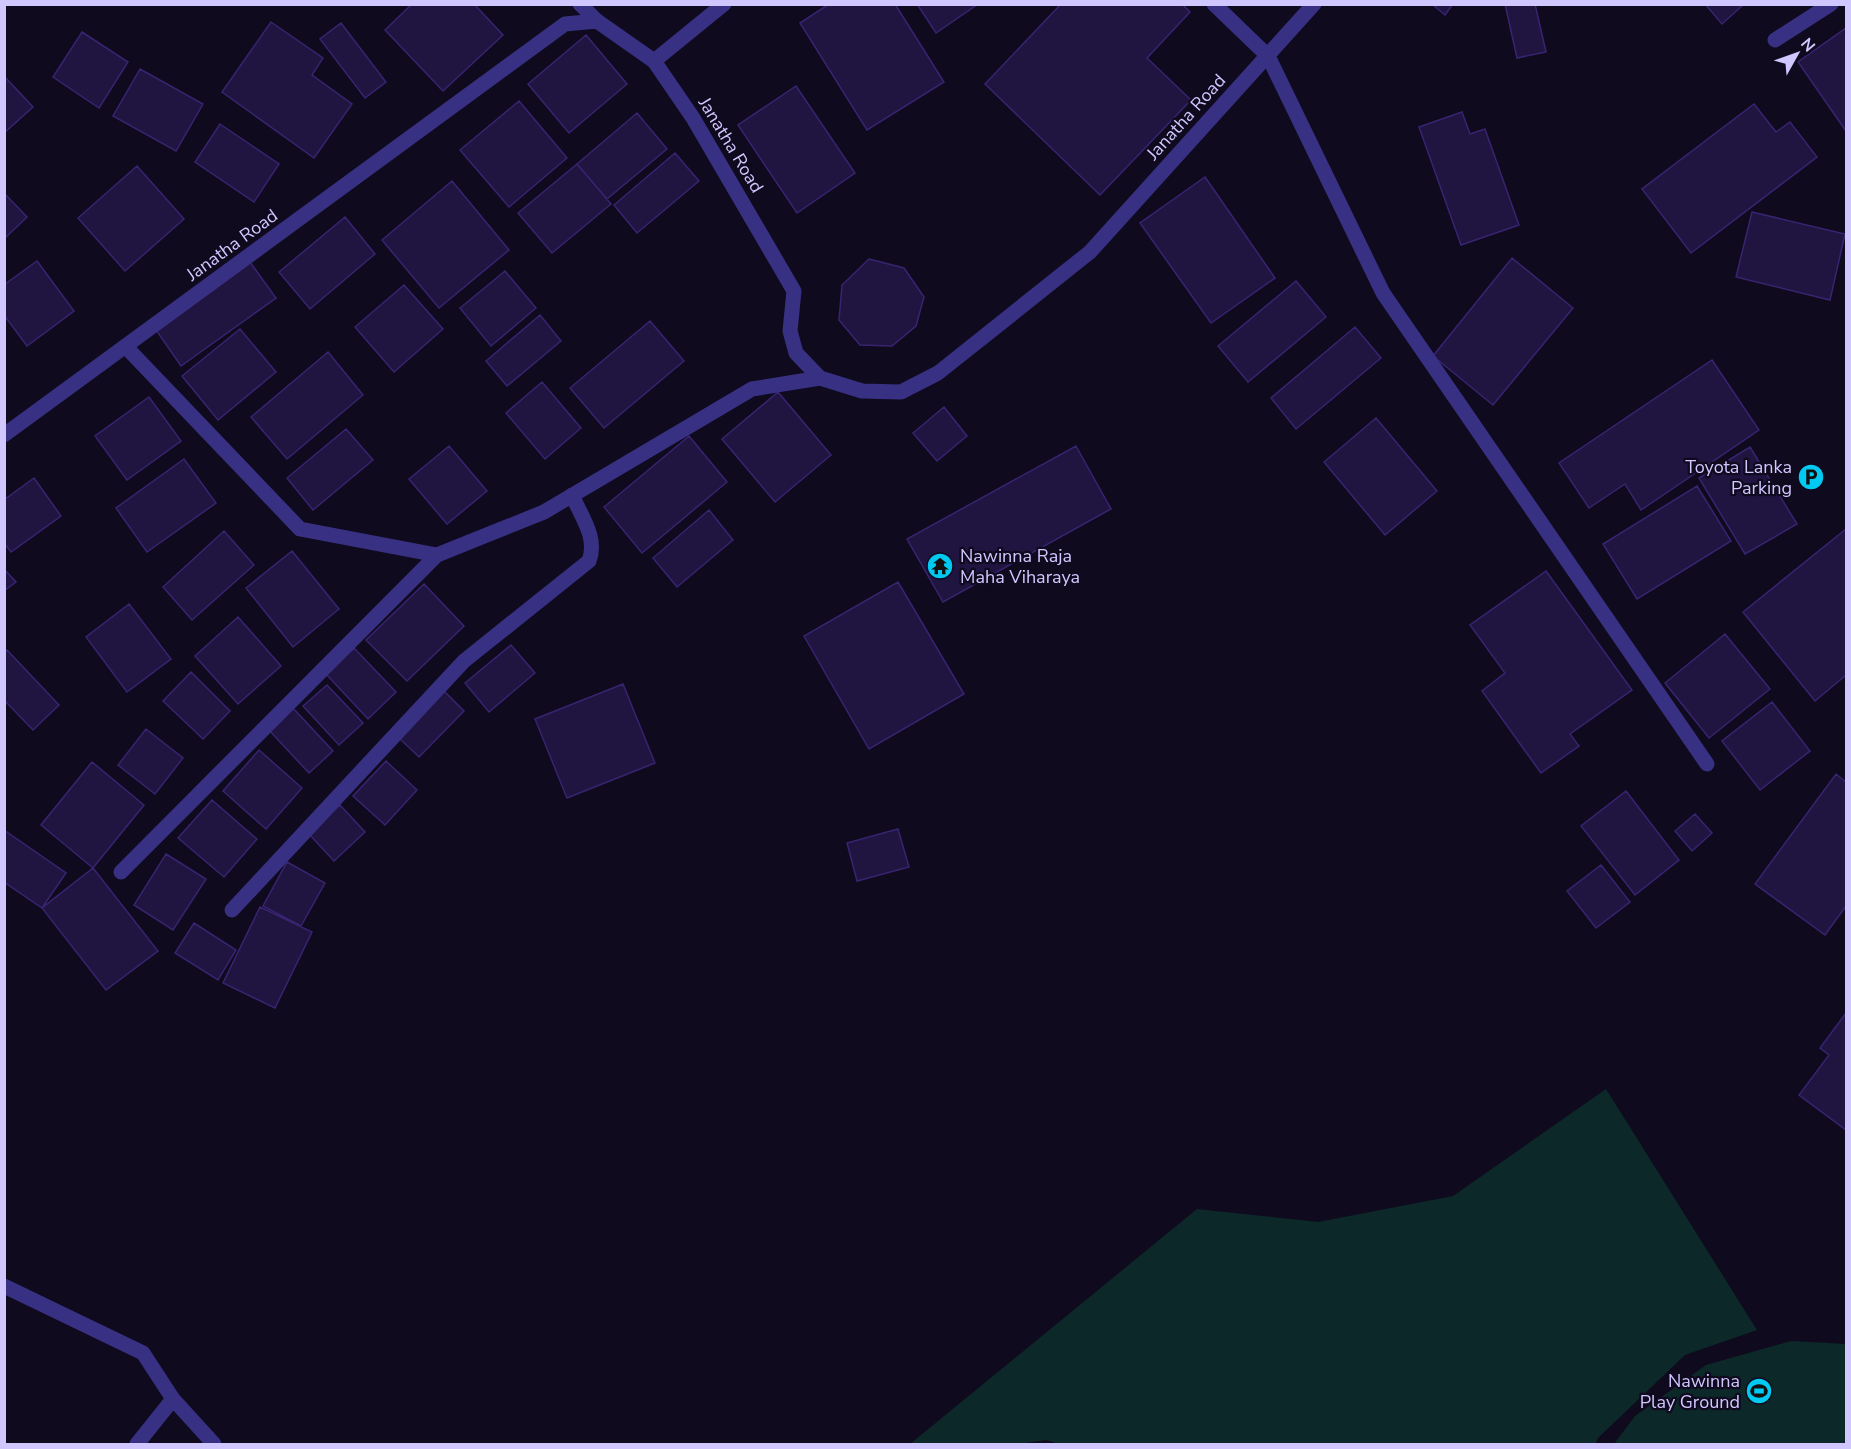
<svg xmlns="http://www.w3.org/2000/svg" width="1851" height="1449" font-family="'Nunito Sans',sans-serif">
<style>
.green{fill:#0c2829}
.building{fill:#201441;stroke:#382470;stroke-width:1.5}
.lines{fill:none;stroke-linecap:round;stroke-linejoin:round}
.service{stroke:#383082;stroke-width:15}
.minor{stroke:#383082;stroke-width:15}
.labels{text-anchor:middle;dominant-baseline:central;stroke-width:4.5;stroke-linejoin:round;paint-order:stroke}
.street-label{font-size:18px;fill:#d1c7ff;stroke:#0f0a1e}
.poi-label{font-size:18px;fill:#d1c7ff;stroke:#0f0a1e;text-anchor:end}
</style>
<rect width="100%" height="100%" fill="#0f0a1e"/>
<path class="green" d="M1606 1089 1757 1330 1685 1355 1598 1438 1595 1444H1059L1046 1440 1018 1444H910L1197 1209 1318 1222 1453 1196Z
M1791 1341 1846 1344V1444H1614L1635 1416 1706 1365Z"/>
<path class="building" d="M412 4H474L503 35 443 91 385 30Z
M829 4H895L944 82 867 130 800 23Z
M917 4H978L936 33Z
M1061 4H1182L1190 12 1147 58 1191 100 1100 195 985 84Z
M1432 4H1453L1445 15Z
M1505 4H1535L1546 52 1517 58Z
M1705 4H1744L1722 24Z
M271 22 323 58 312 75 352 104 314 158 222 92Z
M341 23 386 82 365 98 320 39Z
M1846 28V131L1798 62Z
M82 32 128 62 99 108 53 77Z
M586 35 627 84 569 133 528 84Z
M140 69 203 104 176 151 113 116Z
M4 76 33 107 4 133Z
M796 86 855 173 797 213 738 125Z
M519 101 567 158 509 207 460 150Z
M1754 104 1776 132 1790 122 1817 157 1691 253 1642 189Z
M1462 112 1470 134 1485 129 1519 225 1461 245 1419 127Z
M637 113 667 149 607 199 577 164Z
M220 124 279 164 254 202 195 162Z
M675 153 699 181 637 233 614 205Z
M577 164 611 204 552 253 518 213Z
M137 166 184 219 125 271 78 218Z
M1205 177 1275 278 1211 323 1140 223Z
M452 181 509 250 439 308 382 240Z
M4 193 27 217 4 239Z
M1752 212 1845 234 1830 300 1736 277Z
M345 217 375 254 310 309 279 272Z
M1512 258 1573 308 1493 405 1433 356Z
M869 259 904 268 924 297 916 326 892 346 860 345 839 320 842 285Z
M37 261 74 311 27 346 4 315V285Z
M250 262 276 298 181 366 156 330Z
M505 271 536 308 491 346 460 308Z
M1296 281 1326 317 1248 382 1218 346Z
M404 285 443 329 394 372 355 327Z
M540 315 561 341 507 386 486 361Z
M650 321 684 361 604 428 570 388Z
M1355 327 1381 358 1296 429 1271 398Z
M240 329 276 372 218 420 182 376Z
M328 352 363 395 287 459 251 417Z
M1712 360 1759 430 1641 510 1625 484 1589 508 1559 463Z
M542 382 581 428 545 459 506 413Z
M778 392 831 455 775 502 722 439Z
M149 397 181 441 127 480 95 436Z
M944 407 967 436 937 461 913 433Z
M1376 418 1437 491 1385 535 1324 462Z
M346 429 373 460 313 510 287 478Z
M689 436 727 482 642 553 604 507Z
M449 446 487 491 447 524 409 479Z
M1076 446 1111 509 943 602 907 539Z
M1750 447 1797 524 1745 554 1699 478Z
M184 459 216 503 147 552 116 508Z
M34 478 61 516 11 552 4 543V500Z
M1697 486 1731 541 1637 599 1603 544Z
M709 510 733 540 677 587 653 558Z
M1846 529V675L1815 701 1743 612Z
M224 531 254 565 192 620 163 587Z
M292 551 339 609 293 647 246 588Z
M4 569 16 582 4 591Z
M1546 571 1632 690 1570 734 1579 746 1541 773 1482 691 1505 673 1470 625Z
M898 582 964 694 869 749 804 636Z
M424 584 464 626 407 681 366 640Z
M129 604 171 659 127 692 86 637Z
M238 617 281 666 238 704 195 656Z
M1725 634 1770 689 1709 738 1665 683Z
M511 645 535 673 489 712 465 683Z
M354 648 396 692 368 719 326 674Z
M7 650 59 705 33 730 4 700V653Z
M191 672 230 711 203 739 163 701Z
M623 684 655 763 567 798 535 719Z
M327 685 363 723 339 745 303 706Z
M443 690 464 711 419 757 398 737Z
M1772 702 1810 751 1760 790 1722 741Z
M292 707 333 751 309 773 268 729Z
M146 729 183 758 155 794 118 765Z
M259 750 302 788 266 829 223 791Z
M386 761 417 790 385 825 353 796Z
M92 762 144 805 93 868 41 825Z
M1836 774 1846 782V906L1825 935 1755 884Z
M1626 791 1679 860 1635 895 1581 826Z
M212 800 257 839 224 877 178 838Z
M340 805 365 832 334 861 309 834Z
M1695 814 1712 833 1692 851 1675 831Z
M898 829 909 867 857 881 847 843Z
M4 830 66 873 42 908 4 882Z
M166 854 206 879 173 930 134 905Z
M287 862 325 883 301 926 263 906Z
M1601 865 1630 902 1596 928 1567 891Z
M93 868 158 951 106 990 42 908Z
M260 907 312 932 275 1008 223 983Z
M194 923 236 950 218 980 175 953Z
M1846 1013V1130L1799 1095 1829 1055 1820 1048Z"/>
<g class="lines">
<path class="service" d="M580 4 597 21
M1214 4 1268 56
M654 61 724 4
M126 347 300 529 437 555 544 512 752 389 820 378
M121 872 437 555
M232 910 464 661 589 561C598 538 581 516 572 495"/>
<path class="minor" d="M1775 40 1831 4
M1268 56 1383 293 1707 764
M4 435 565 24 597 21 654 61 693 118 794 291 790 331 796 353 820 378 862 391 901 392 938 373 1090 252 1314 4
M4 1286 143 1353 173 1399 214 1444
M137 1444 173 1399"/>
</g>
<defs>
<symbol id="parking-disc" viewBox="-11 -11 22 22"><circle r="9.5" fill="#00caf2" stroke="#0f0a1e"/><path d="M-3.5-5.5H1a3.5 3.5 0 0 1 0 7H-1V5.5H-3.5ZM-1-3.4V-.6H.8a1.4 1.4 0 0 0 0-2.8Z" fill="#111"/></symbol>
<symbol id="temple-disc" viewBox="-11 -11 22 22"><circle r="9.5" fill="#00caf2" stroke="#0f0a1e"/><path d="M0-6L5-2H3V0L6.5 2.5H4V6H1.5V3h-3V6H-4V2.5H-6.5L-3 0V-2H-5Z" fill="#111"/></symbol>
<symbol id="stadium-disc" viewBox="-11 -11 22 22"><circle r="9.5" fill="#00caf2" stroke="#0f0a1e"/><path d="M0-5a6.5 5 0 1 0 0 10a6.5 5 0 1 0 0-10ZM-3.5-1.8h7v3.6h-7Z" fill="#111"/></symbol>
</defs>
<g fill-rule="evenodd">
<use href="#parking-disc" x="1796" y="462" width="30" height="30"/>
<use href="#temple-disc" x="925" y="551" width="30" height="30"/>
<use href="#stadium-disc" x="1744" y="1376" width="30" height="30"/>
</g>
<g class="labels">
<g class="street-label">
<text transform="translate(1186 117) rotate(-48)">Janatha Road</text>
<text transform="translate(731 145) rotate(59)">Janatha Road</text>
<text transform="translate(232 245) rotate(-36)">Janatha Road</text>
</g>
<g class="poi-label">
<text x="1792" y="467">Toyota Lanka<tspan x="1792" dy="21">Parking</tspan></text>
<text x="960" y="556" text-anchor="start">Nawinna Raja<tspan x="960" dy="21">Maha Viharaya</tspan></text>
<text x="1740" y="1381">Nawinna<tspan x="1740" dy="21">Play Ground</tspan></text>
</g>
</g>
<rect width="1851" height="1449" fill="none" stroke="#d1c7ff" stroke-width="12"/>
<g transform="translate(1797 54) rotate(50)" stroke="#0f0a1e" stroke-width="4.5" paint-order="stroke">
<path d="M0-4.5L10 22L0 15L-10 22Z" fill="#d1c7ff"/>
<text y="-9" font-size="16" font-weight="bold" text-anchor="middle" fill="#d1c7ff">N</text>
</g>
</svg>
